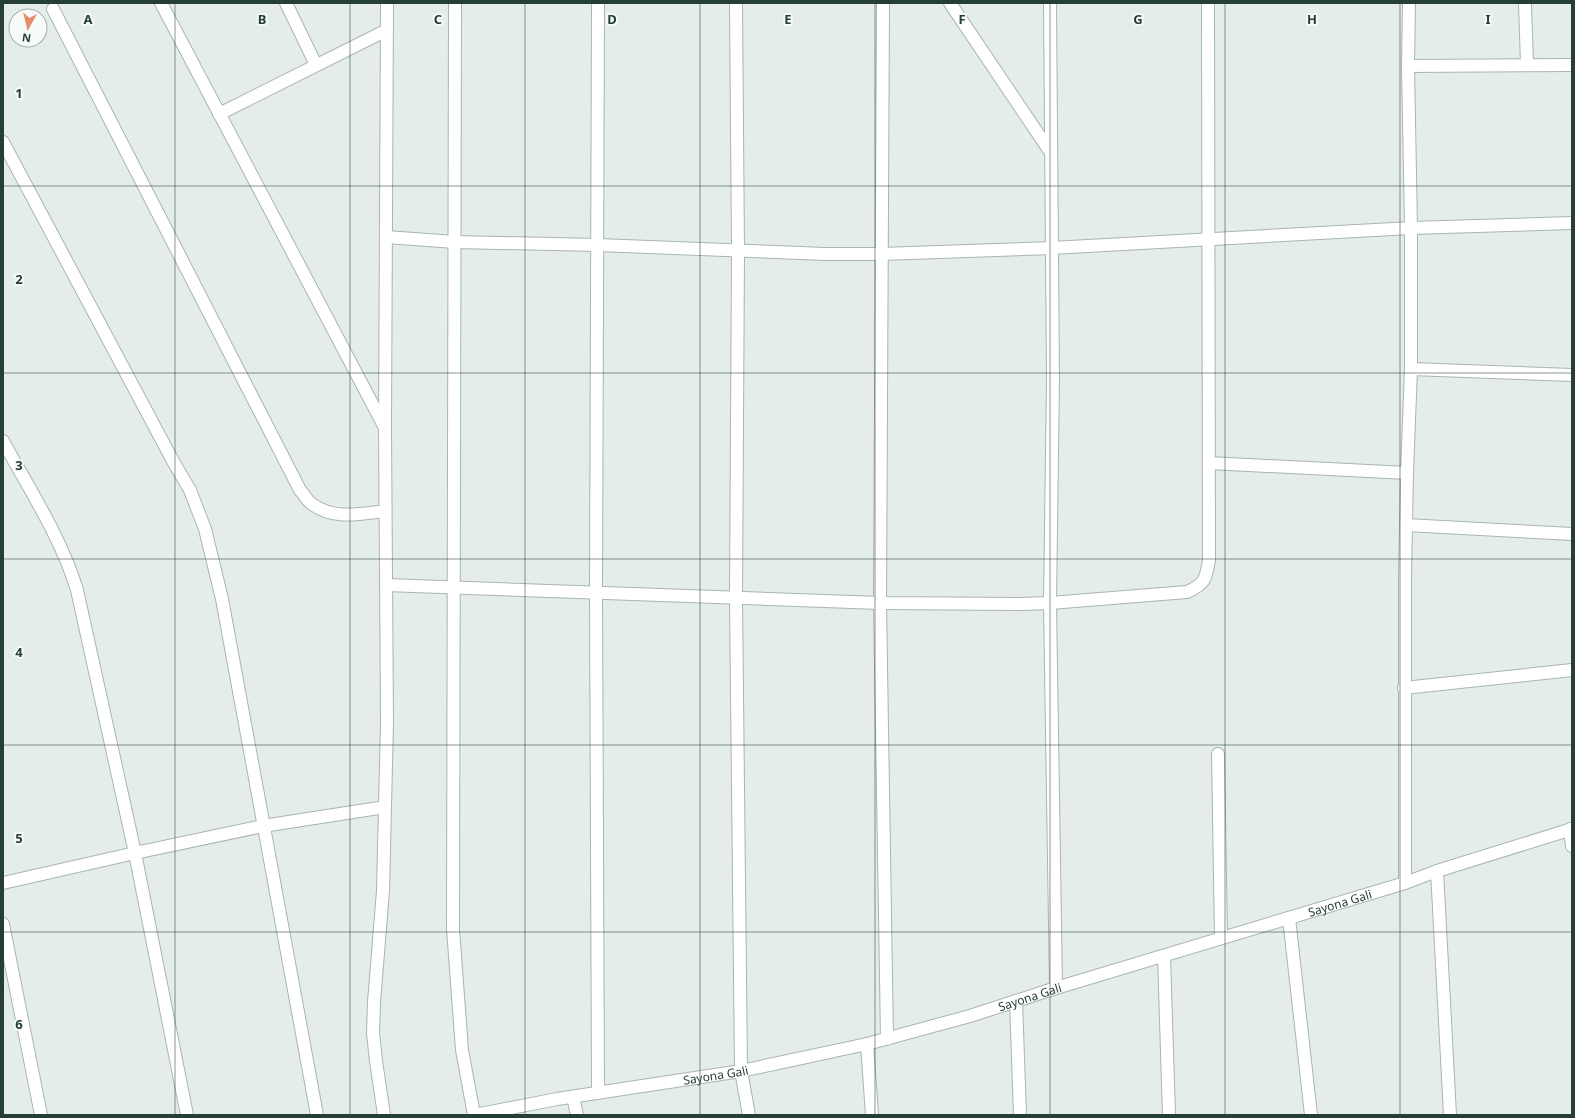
<svg xmlns="http://www.w3.org/2000/svg" width="1575" height="1118" font-family="'Noto Sans',sans-serif">
<style>
.lines{fill:none;stroke-linecap:round;stroke-linejoin:round}
.street-casing{stroke:#a8b5b1;stroke-width:14}
.street{stroke:#fff;stroke-width:12}
.grid{fill:none;stroke:#263e38;stroke-width:1;stroke-opacity:0.55}
.labels{text-anchor:middle;dominant-baseline:central;stroke-width:4;stroke-linejoin:round;paint-order:stroke}
.street-label{font-size:12px;fill:#263e38;stroke:#f6faf8}
.grid-label{font-size:13px;text-anchor:middle;font-weight:bold;fill:#263e38;stroke:#f6faf8;stroke-width:4;stroke-linejoin:round;paint-order:stroke}
</style>
<rect width="100%" height="100%" fill="#e5edea"/>
<g class="lines">
<defs>
<g id="street">
<path d="M161 3 384 426"/>
<path d="M286 3 316 65"/>
<path d="M455 3 453 929 462 1050 474 1115"/>
<path d="M736 3 738 252 736 598 741 1071 749 1115"/>
<path d="M883 3 880 603 887 1039"/>
<path d="M950 3 1051 153"/>
<path d="M1050 3 1053 379 1050 603 1187 592C1205 584 1206 579 1209 560L1208 3"/>
<path d="M1525 3 1527 64"/>
<path d="M53 9 300 490C304 494 307 501 312 504 333 520 360 514 385 511"/>
<path d="M1408 66 1572 65"/>
<path d="M219 114 387 30"/>
<path d="M3 142 174 463 190 490 205 529 222 599 317 1115"/>
<path d="M386 237 455 242 598 245 825 254H881L1052 248 1411 228 1572 223"/>
<path d="M1411 369 1572 375"/>
<path d="M3 441C29 489 61 537 77 590L135 853 187 1115"/>
<path d="M1209 463 1407 473"/>
<path d="M1406 525 1572 534"/>
<path d="M386 585 880 603 1021 604 1050 603 1056 988"/>
<path d="M1404 688 1572 670"/>
<path d="M1218 754 1221 938"/>
<path d="M1570 829 1572 846"/>
<path d="M1437 871 1450 1115"/>
<path d="M3 883 135 853 263 826 385 807"/>
<path d="M1405 883V578L1407 473 1411 369V228L1408 66 1409 3"/>
<path d="M1289 918 1311 1115"/>
<path d="M3 924 41 1115"/>
<path d="M1164 956 1169 1115"/>
<path d="M1016 1001 1020 1115"/>
<path d="M867 1044 872 1115"/>
<path d="M598 1093 596 593 598 3"/>
<path d="M573 1097 577 1115"/>
<path d="M384 1115 376 1061 373 1033 374 1002 383 891 387 723 385 427 387 3"/>
<path id="s1" d="M475 1115 557 1099 741 1071 867 1044 970 1016 1056 988 1405 883 1437 871 1572 829"/>
</g>
</defs>
<use href="#street" class="street-casing"/>
<use href="#street" class="street"/>
</g>
<path class="grid" d="M175 3V1115M350 3V1115M525 3V1115M700 3V1115M875 3V1115M1050 3V1115M1225 3V1115M1400 3V1115M3 186H1572M3 373H1572M3 559H1572M3 745H1572M3 932H1572"/>
<g class="labels">
<g class="street-label">
<text stroke="none"><textPath href="#s1" startOffset="892">Sayona Gali</textPath></text>
<text stroke="none"><textPath href="#s1" startOffset="568">Sayona Gali</textPath></text>
<text stroke="none"><textPath href="#s1" startOffset="244">Sayona Gali</textPath></text>
</g>
</g>
<g class="grid-label">
<text x="88" y="24">A</text>
<text x="262" y="24">B</text>
<text x="438" y="24">C</text>
<text x="612" y="24">D</text>
<text x="788" y="24">E</text>
<text x="962" y="24">F</text>
<text x="1138" y="24">G</text>
<text x="1312" y="24">H</text>
<text x="1488" y="24">I</text>
<text x="19" y="98">1</text>
<text x="19" y="284">2</text>
<text x="19" y="470">3</text>
<text x="19" y="657">4</text>
<text x="19" y="843">5</text>
<text x="19" y="1029">6</text>
</g>
<rect width="1575" height="1118" fill="none" stroke="#263e38" stroke-width="8"/>
<g transform="translate(28 28) rotate(188)"><circle r="19" fill="#f6faf8" stroke="#a3afab"/>
<path d="M0-3L7 15L0 10L-7 15Z" fill="#e68d6a"/>
<text y="-6" font-size="11" font-weight="bold" text-anchor="middle" fill="#263e38">N</text>
</g>
</svg>
